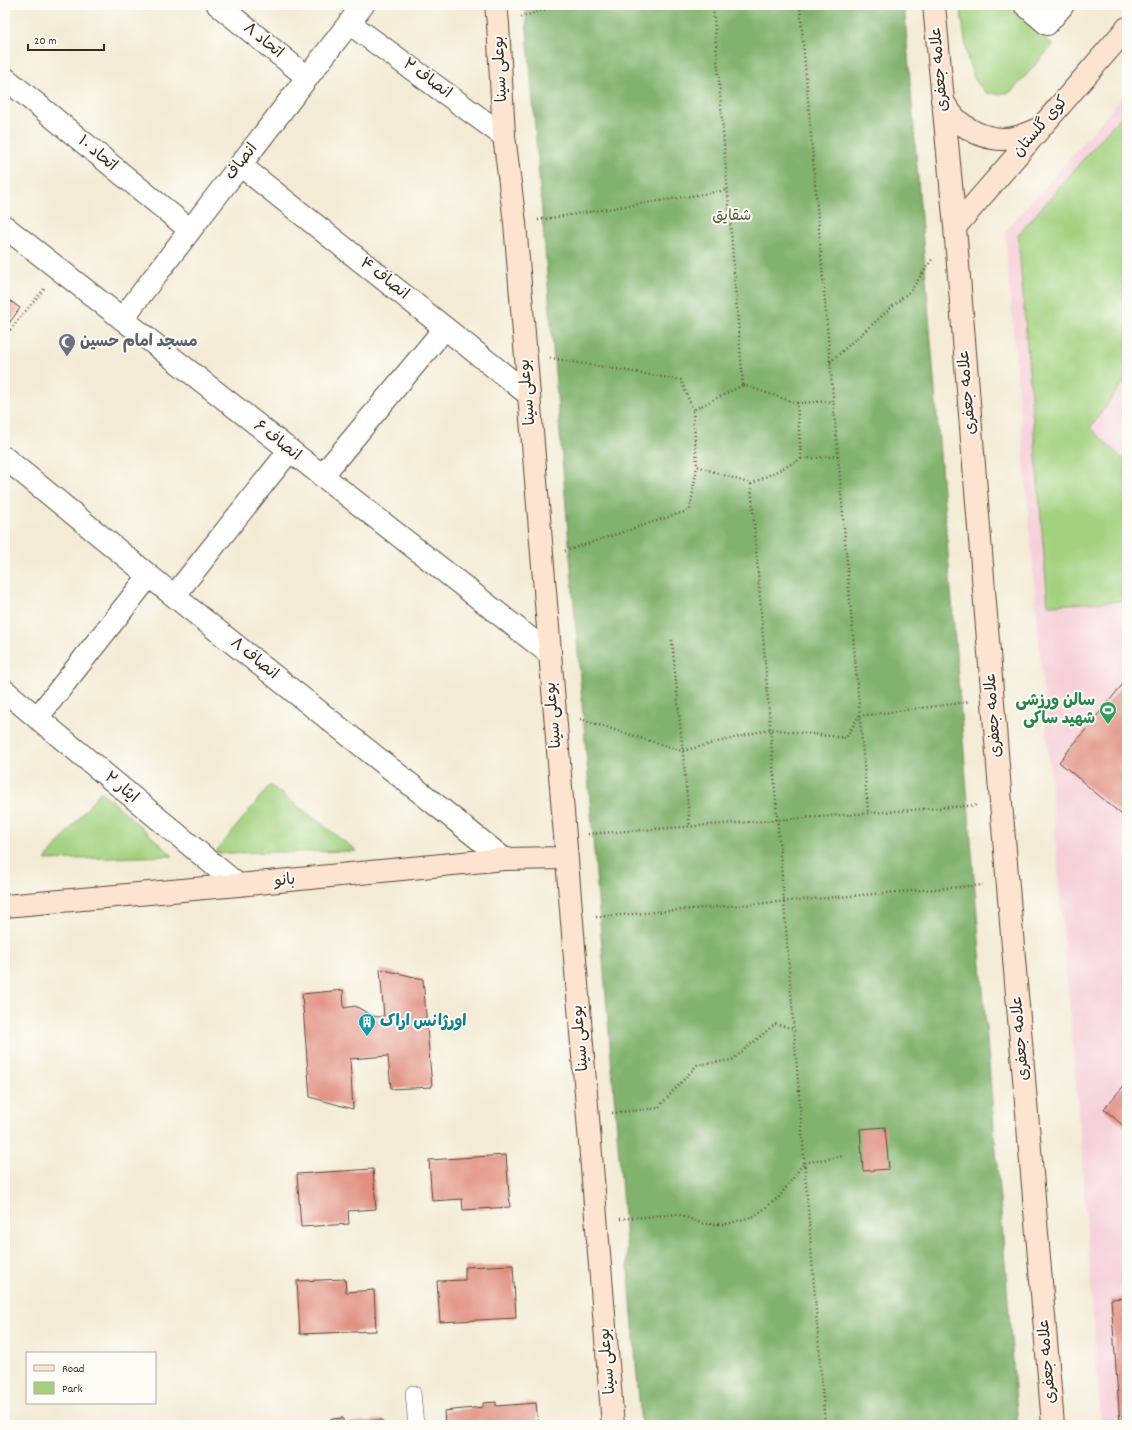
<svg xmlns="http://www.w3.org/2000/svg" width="1132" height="1430" font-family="Dekko,'Playpen Sans Arabic',sans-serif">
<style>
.built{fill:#f6cfd9}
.green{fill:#a3d17f;stroke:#6f7e4e}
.forest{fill:#82b36e;stroke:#5e6e46}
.building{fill:#e18f80}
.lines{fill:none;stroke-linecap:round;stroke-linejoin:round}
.lane-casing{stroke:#574739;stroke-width:16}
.street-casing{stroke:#574739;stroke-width:24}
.secondary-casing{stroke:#574739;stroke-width:24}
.path{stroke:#574739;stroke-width:2.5;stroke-dasharray:1 3;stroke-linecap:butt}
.lane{stroke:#fff;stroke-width:15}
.street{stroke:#fff;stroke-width:22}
.secondary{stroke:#fde4d1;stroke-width:22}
.labels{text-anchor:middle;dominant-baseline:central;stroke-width:4;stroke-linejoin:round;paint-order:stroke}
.street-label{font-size:16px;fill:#3b2a1e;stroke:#fdfcf7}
.park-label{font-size:16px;fill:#5a5c3b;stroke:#fdfcf7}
.worship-label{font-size:16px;font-weight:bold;fill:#5b616d;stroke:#fdfcf7;text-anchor:start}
.leisure-label{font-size:16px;font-weight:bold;fill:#27864d;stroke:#fdfcf7;text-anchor:end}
.culture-label{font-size:16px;font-weight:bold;fill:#0d838f;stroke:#fdfcf7;text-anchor:start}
</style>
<rect width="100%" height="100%" fill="#fdfcf7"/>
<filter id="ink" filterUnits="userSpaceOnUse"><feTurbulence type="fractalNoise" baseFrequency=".025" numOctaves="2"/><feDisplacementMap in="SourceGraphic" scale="8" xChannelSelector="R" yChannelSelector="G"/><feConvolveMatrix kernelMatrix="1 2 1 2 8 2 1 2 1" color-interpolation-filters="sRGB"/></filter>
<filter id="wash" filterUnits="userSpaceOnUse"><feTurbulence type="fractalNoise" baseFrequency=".012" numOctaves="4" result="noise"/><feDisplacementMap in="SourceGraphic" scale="16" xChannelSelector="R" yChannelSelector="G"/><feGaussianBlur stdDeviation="0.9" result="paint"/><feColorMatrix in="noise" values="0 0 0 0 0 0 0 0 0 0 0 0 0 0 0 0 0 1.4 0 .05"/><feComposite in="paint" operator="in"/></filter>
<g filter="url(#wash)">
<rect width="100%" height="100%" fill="#f3ebd5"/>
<path class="built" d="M1127 92V1425H1101L1080 1135 1005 232Z"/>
<path class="green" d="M960 5H1005L1053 45 1011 92 998 94 986 93 975 80 968 61Z
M1127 109V377L1090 428 1127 463V601L1048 605 1018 235Z
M270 785 357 851 215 853Z
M101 791 173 856 45 860Z"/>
<path class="forest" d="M525 5H904L1018 1425H641Z"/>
<g id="blocks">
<path class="building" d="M5 297 20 308 5 329Z
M1127 375V386L1122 382Z
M1123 684 1127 688V819L1059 762Z
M380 969 423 979 432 1087 391 1089 388 1056 350 1059 353 1109 310 1097 302 994 343 990 344 1008 355 1006 373 1016 378 1017 384 1016Z
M1127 1082V1129L1104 1109Z
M885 1127 889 1169 863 1171 860 1129Z
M506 1155 510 1207 463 1210 462 1199 432 1201 429 1160Z
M373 1169 376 1209 348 1211 349 1224 301 1227 297 1174Z
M513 1265 516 1318 440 1322 437 1281 465 1280V1267Z
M345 1279 346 1292 374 1290 376 1331 300 1334 297 1281Z
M1127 1298V1425H1120L1111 1299Z
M496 1402V1406L536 1403 538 1424 543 1423V1425H445L444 1411 483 1407V1403Z
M343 1418V1423L383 1420V1425H330V1419Z"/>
</g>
</g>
<g filter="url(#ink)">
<use href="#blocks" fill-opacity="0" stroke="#574739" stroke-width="1"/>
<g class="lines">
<defs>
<path id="lane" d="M413 1393 416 1425"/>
<path id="street" d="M218 5 307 77
M1025 5 1047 24 1063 5
M349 23 504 136
M5 78 190 230
M240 165 528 394
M5 227 550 654
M122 319 363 5
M5 458 174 596 504 859
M322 476 445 328
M174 596 290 450
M5 691 238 885
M37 718 149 576"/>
<path id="secondary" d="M496 5 498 24 504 136 515 223 613 1425
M934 5 955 227 1001 803 1053 1425
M942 100C946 106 950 113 955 118 971 134 995 143 1017 137 1025 135 1033 131 1040 128
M955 227 1127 28
M5 906 238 885 504 859 566 858"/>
</defs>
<use href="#lane" class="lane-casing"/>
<use href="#street" class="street-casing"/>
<use href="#secondary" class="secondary-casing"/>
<path class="path" d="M713 5 743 385
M800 5 868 813
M521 17 560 5
M538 220 728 190
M5 336 44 289
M550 358 681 380 693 410
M830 362 911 290 933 258
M743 385 797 403 801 459 751 484 697 466 693 410Z
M797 403 833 401
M801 459 838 456
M751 484 825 1425
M565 551 690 510 697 466
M672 640 690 827
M580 719 682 751 770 729 846 738 859 716 968 702
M588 834 978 805
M596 917 983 885
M612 1113 658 1108 697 1065 732 1060 775 1024 794 1029
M620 1219 677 1214 704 1224H726L755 1216 779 1197 804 1163 843 1156"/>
<use href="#lane" class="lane"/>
<use href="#street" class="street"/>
<use href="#secondary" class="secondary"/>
</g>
</g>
<defs>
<symbol id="mosque-pin" viewBox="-11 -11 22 30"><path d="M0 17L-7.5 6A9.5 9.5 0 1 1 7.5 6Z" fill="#6b7280" stroke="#fdfcf7"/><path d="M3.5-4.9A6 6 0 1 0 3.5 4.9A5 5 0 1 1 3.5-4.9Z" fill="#fff"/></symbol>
<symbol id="stadium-pin" viewBox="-11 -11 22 30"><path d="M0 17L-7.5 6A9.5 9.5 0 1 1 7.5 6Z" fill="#2e9e5b" stroke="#fdfcf7"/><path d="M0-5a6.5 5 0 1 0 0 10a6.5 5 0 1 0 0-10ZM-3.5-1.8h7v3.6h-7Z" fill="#fff"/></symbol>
<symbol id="building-pin" viewBox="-11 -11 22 30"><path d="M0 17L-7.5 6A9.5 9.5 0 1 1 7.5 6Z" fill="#0f9aa8" stroke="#fdfcf7"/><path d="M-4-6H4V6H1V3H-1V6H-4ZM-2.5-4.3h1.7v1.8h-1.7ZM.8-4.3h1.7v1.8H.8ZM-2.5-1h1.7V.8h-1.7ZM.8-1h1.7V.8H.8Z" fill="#fff"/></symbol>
</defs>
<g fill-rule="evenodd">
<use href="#mosque-pin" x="57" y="332" width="20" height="27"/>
<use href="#stadium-pin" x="1098" y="700" width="20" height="27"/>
<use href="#building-pin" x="357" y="1012" width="20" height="27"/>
</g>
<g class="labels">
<g class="street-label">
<text transform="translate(263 41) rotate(39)">اتحاد ۸</text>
<text transform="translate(501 69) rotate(-93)">بوعلی سینا</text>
<text transform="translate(940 69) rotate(-95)">علامه جعفری</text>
<text transform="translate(427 79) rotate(36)">انصاف ۲</text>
<text transform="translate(1041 127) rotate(-49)">کوی گلستان</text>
<text transform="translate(97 154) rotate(40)">اتحاد ۱۰</text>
<text transform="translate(242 162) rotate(-52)">انصاف</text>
<text transform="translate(384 279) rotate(38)">انصاف ۴</text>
<text transform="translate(528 392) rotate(-95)">بوعلی سینا</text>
<text transform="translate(968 392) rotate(-95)">علامه جعفری</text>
<text transform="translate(277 441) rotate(38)">انصاف ۶</text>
<text transform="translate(254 659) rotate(39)">انصاف ۸</text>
<text transform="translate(554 715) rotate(-95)">بوعلی سینا</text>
<text transform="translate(994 715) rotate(-94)">علامه جعفری</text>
<text transform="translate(121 788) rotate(40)">ایثار ۲</text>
<text transform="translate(285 881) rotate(-6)">بانو</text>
<text transform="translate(581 1038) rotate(-95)">بوعلی سینا</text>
<text transform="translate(1021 1038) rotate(-95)">علامه جعفری</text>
<text transform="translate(608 1361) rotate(-95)">بوعلی سینا</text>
<text transform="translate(1048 1361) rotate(-95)">علامه جعفری</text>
</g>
<g class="park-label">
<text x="732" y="216">شقایق</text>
</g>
<g class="worship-label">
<text x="80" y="342">مسجد امام حسین</text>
</g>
<g class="leisure-label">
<text x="1095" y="701">سالن ورزشی<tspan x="1095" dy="18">شهید ساکی</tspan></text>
</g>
<g class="culture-label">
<text x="380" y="1022">اورژانس اراک</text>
</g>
</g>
<rect width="1132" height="1430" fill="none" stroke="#fdfcf7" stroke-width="20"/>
<rect x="26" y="1352" width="130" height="52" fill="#fdfcf7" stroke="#afa8a0"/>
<rect x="34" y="1365" width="20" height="6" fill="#fde4d1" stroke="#afa8a0"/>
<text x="62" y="1372" font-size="12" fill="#3b2a1e">Road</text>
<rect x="34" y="1382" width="20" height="12" fill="#a3d17f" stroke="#afa8a0"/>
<text x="62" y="1392" font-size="12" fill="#3b2a1e">Park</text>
<path d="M28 44v6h76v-6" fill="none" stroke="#3b2a1e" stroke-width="2"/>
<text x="34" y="44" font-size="12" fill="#3b2a1e" stroke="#fdfcf7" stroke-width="3" paint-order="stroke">20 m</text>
</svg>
